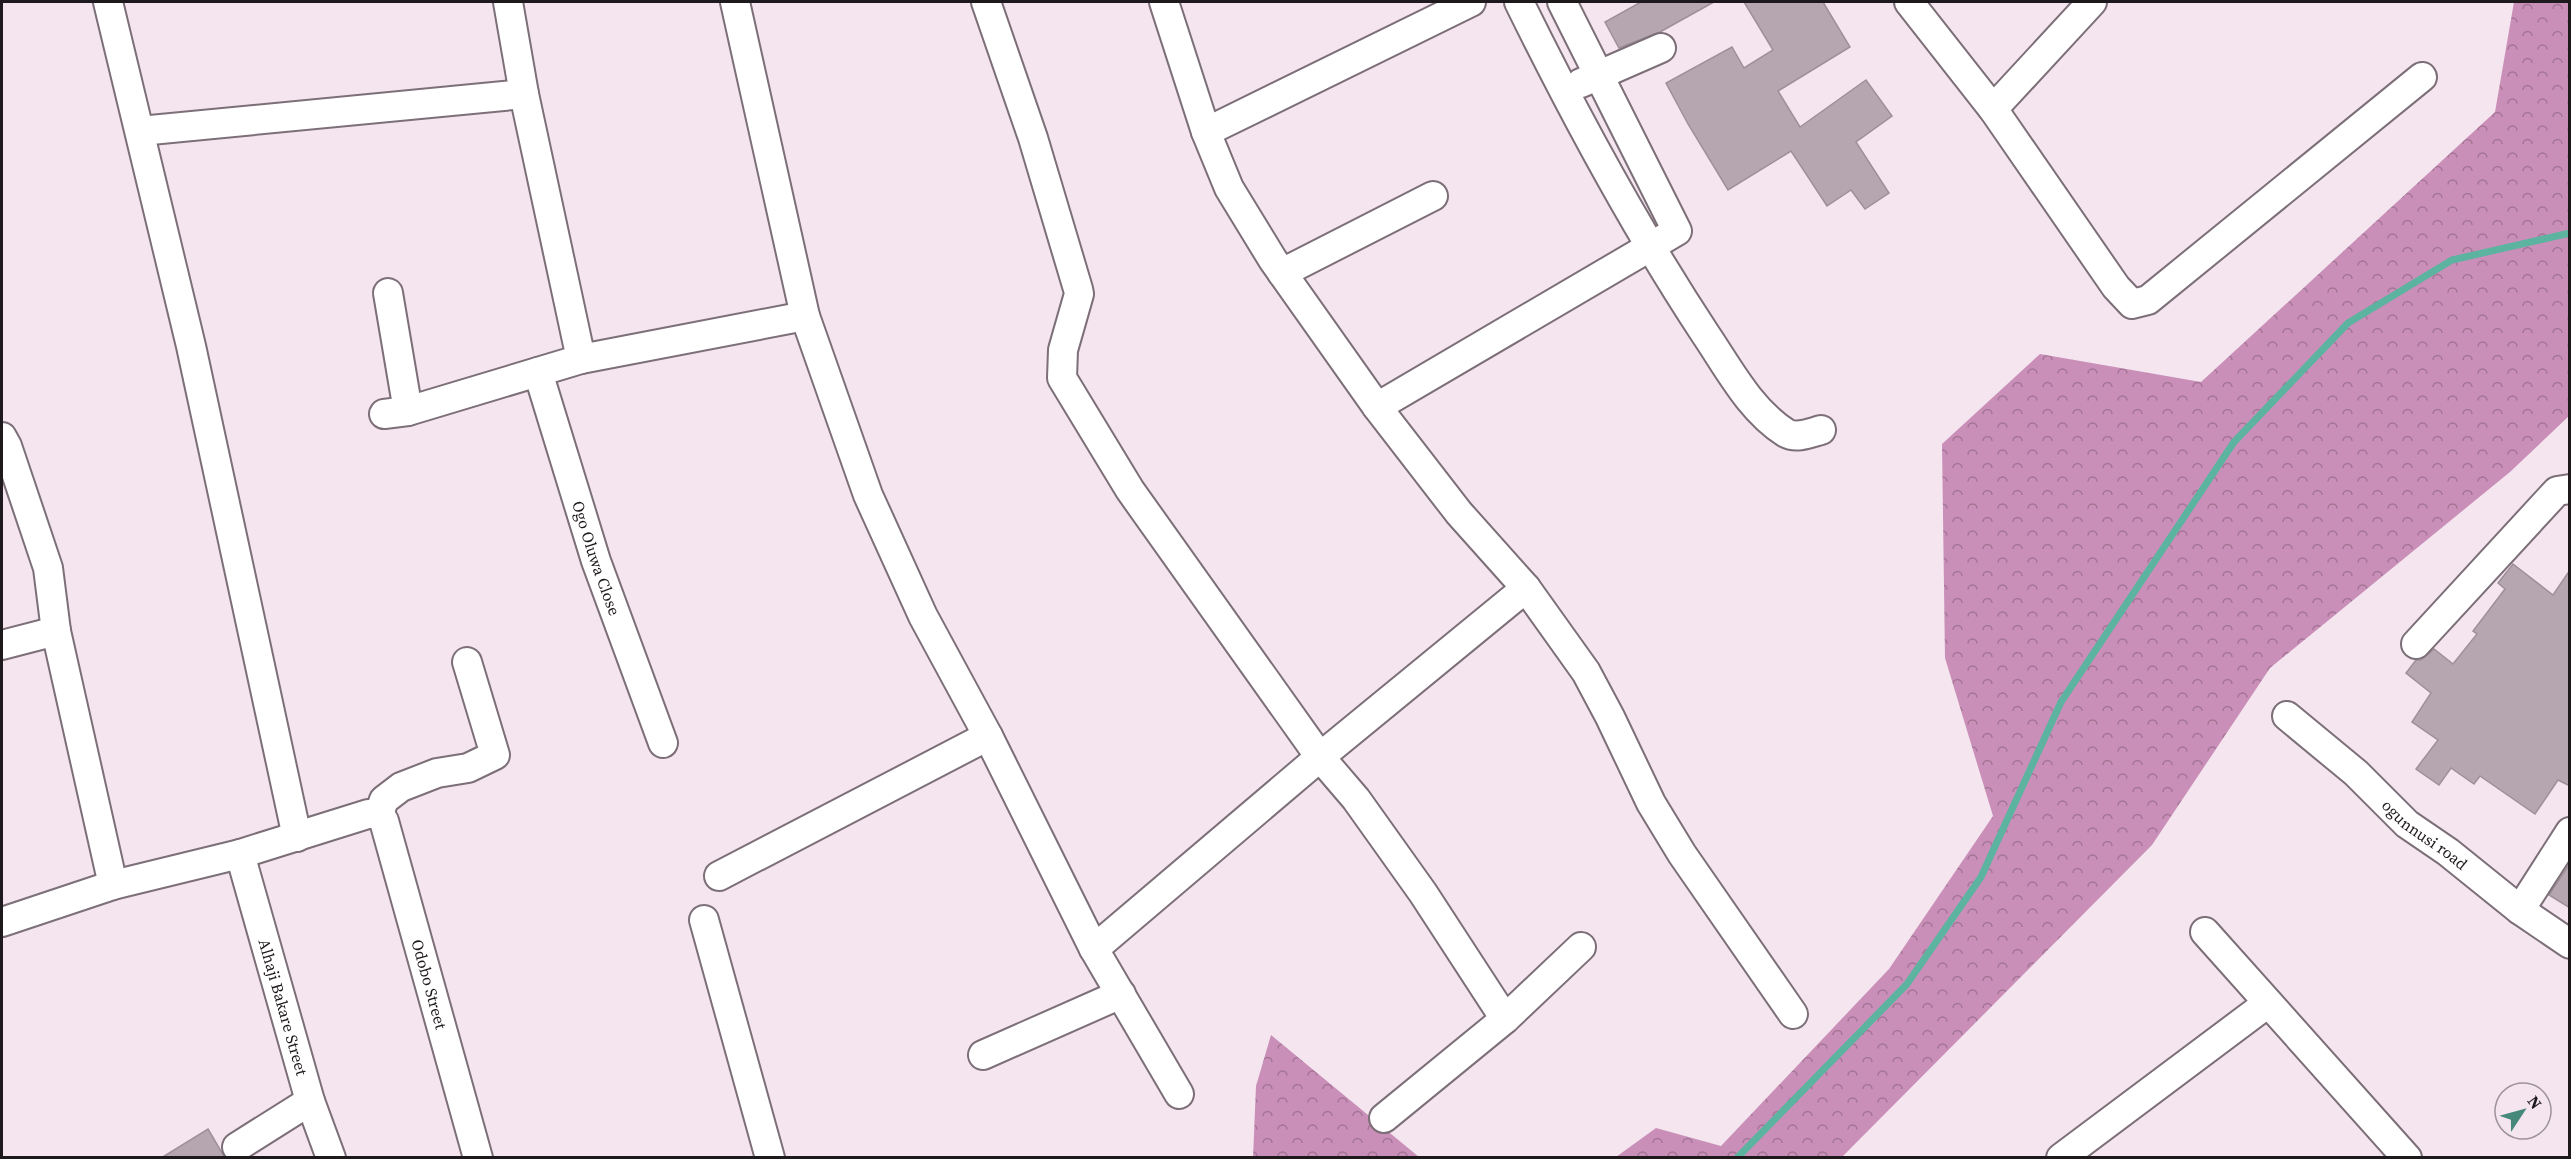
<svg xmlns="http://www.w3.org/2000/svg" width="2571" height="1159" font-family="'Source Serif 4',serif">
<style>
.forest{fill:url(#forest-crowns)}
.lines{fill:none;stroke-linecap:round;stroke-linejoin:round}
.stream{stroke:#5cb3a0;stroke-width:7}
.building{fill:#b5a6b0;stroke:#9e9099;stroke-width:1.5}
.minor-casing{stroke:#7c6f78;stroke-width:32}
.minor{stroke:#fff;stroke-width:28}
.labels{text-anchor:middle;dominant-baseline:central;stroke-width:5;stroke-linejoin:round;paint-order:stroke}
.street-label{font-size:16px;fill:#1e191d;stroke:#f4e5ef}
</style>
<defs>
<pattern id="forest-crowns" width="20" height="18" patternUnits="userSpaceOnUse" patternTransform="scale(1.5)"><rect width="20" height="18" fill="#c98fb8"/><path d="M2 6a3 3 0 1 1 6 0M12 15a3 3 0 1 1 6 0" fill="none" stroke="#a37495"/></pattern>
</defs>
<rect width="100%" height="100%" fill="#f4e5ef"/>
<path class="forest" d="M2514 2H2569V416L2510 472 2270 668 2152 845 1842 1157H1616L1656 1128 1721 1146 1889 969 1993 816 1945 658 1942 444 2040 354 2201 382 2495 112Z
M1271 1035 1419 1157 1253 1158 1256 1086Z"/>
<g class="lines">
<path class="stream" d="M1737 1158 1907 984 1981 877 2061 702 2234 442 2348 323 2452 260 2570 233"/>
</g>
<path class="building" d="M1641 2H1714L1660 32 1619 48 1605 22Z
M1744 2H1823L1850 47 1778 91 1800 127 1866 80 1892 116 1856 142 1889 193 1865 209 1851 190 1827 206 1791 151 1728 190 1688 124 1666 83 1732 47 1744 68 1773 50Z
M2513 564 2553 595 2570 570V786L2558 780 2535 814 2480 776 2474 784 2451 768 2439 785 2416 769 2438 740 2412 722 2431 693 2406 673 2416 660H2421L2434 649 2453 664 2477 634 2473 631 2505 589 2498 583Z
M2570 863V908L2549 895Z
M208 1129 225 1158H161Z"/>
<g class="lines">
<defs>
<g id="minor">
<path d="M108 2 191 346 297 837"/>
<path d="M508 2 524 94 581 359"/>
<path d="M735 2 805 316 868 495 923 616 988 736 1094 949 1179 1094"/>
<path d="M986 2 1033 138 1078 289 1079 294 1063 350 1062 378 1130 490 1320 757 1356 799 1423 893 1505 1019 1581 947"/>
<path d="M1164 2 1206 132 1229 188 1273 260 1377 407 1459 513 1526 588 1586 672 1610 717 1651 803 1682 854 1793 1014"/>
<path d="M1519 2C1575 116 1636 229 1706 335 1729 369 1750 410 1786 433 1797 439 1810 433 1821 430"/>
<path d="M1909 2 1993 109 2116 287 2132 304 2148 300 2422 77"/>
<path d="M1581 83 1661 48"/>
<path d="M1993 109 2092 2"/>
<path d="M140 131 524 94"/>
<path d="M1206 132 1471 2"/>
<path d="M1282 273 1433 196"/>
<path d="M388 293 408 411"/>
<path id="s1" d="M538 372 596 561 663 743"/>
<path d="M1377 407 1677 231 1562 2"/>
<path d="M384 414 408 411 581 359 805 316"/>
<path d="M2 437 7 446 48 568 56 631 113 885"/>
<path d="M2416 644 2557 491 2570 489"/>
<path d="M2 645 56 631"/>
<path id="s2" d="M2287 716 2356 773 2407 824 2448 852 2520 910 2570 944"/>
<path id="s3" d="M379 814 384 821 478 1158"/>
<path d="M379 814 384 800 401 787 437 773 468 768 495 755 467 662"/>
<path id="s4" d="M240 854 310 1101 331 1158"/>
<path d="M719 876 988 736"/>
<path d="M2520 910 2570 832"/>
<path d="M704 920 770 1158"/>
<path d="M2 922 113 885 240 854 368 814H379"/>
<path d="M2205 932 2407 1158"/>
<path d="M1094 949 1320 757 1526 588"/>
<path d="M983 1055 1121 994"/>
<path d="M1384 1118 1505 1019"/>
<path d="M237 1147 310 1101"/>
<path d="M2061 1158 2268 1003"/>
</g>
</defs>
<use href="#minor" class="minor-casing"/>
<use href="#minor" class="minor"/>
</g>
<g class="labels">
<g class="street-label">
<text stroke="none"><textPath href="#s1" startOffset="195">Ogo Oluwa Close</textPath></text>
<text stroke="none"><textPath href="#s2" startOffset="182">ogunnusi road</textPath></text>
<text stroke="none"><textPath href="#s3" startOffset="178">Odobo Street</textPath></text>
<text stroke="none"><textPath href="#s4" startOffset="159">Alhaji Bakare Street</textPath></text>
</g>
</g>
<rect width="2571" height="1159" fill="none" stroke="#1e191d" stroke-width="6"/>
<g transform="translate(2523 1111) rotate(54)"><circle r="28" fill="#f4e5ef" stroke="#9e939b" stroke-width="1.5"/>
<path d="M0-4.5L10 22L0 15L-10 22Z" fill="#46887a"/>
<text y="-9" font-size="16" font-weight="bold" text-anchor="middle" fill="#1e191d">N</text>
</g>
</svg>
